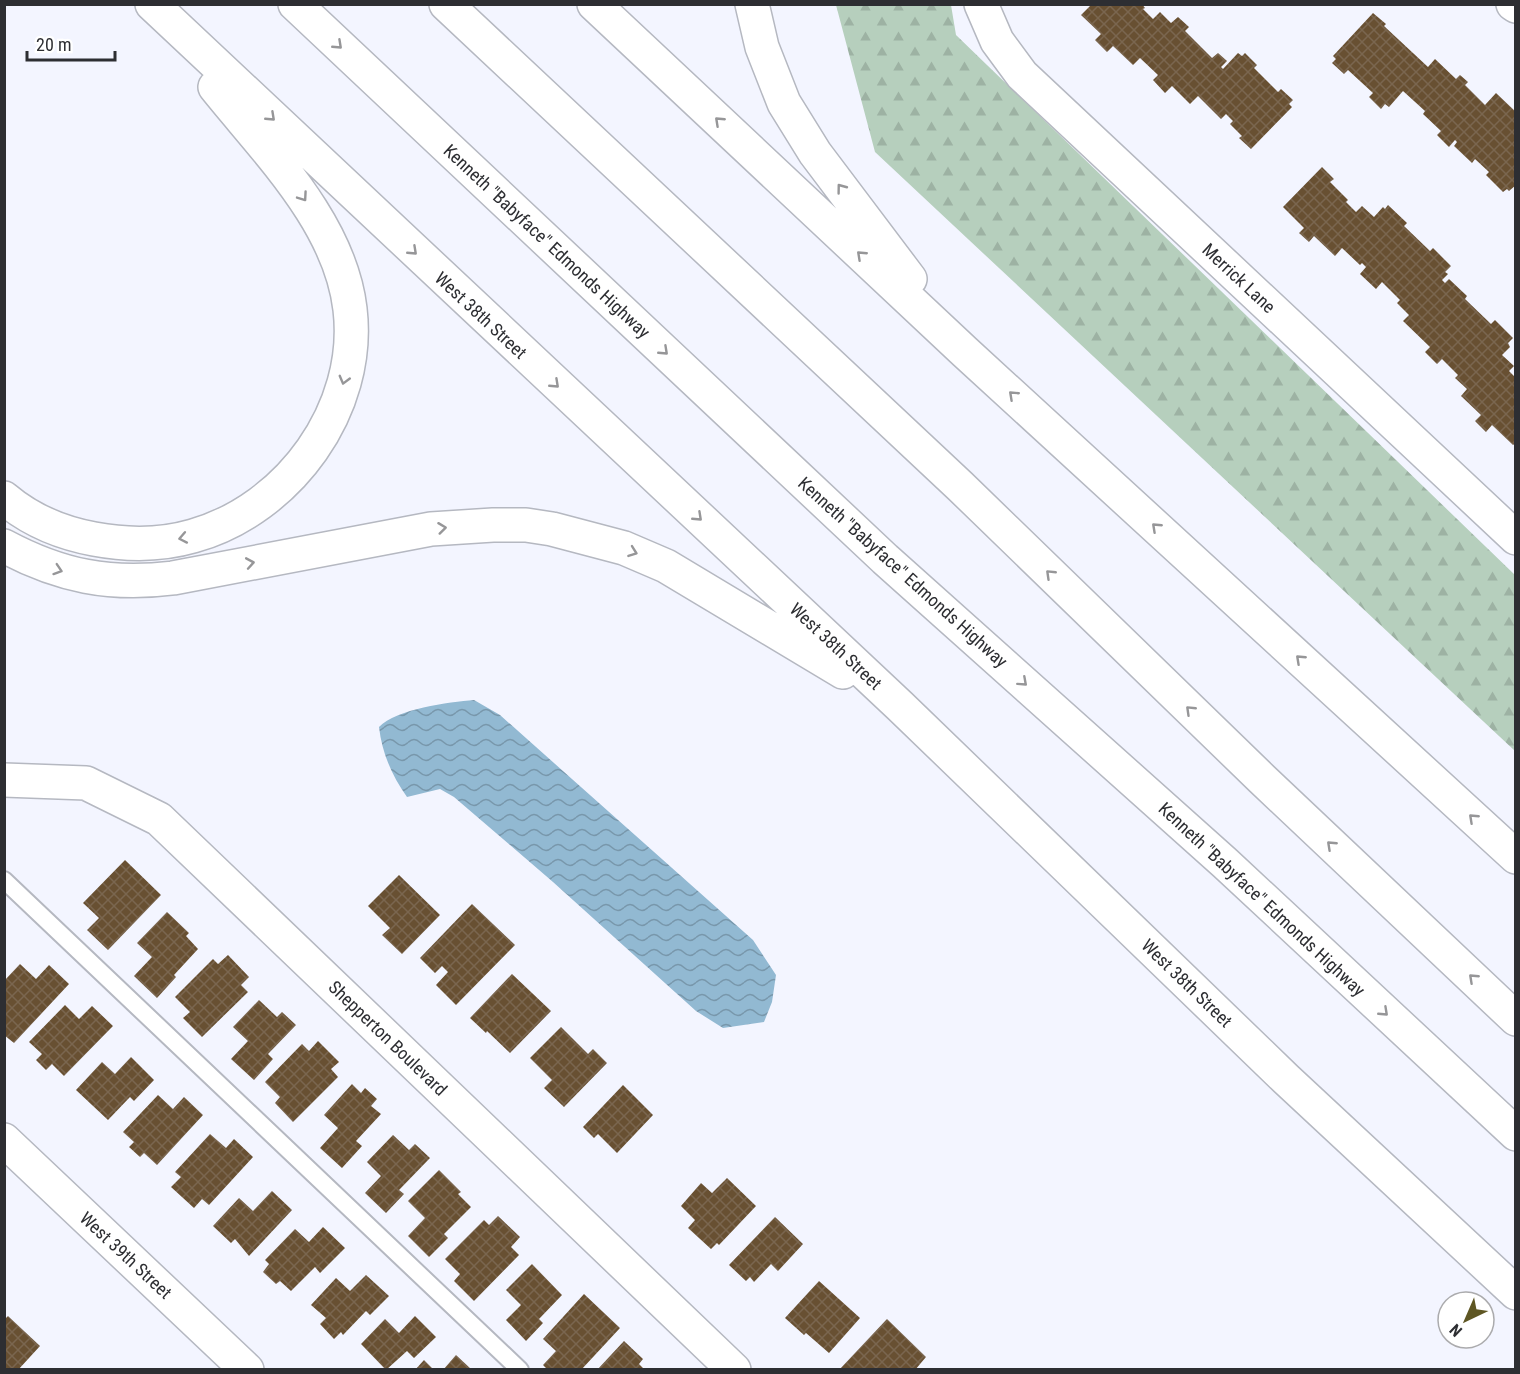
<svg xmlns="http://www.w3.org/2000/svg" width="1520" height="1374" font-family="'Roboto Condensed',sans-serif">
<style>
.forest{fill:url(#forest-firs)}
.water{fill:url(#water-waves)}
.building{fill:url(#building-cross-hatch)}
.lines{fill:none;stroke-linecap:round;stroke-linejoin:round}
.service-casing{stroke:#b5b8c1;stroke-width:20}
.minor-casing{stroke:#b5b8c1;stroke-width:36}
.primary-casing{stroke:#b5b8c1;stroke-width:36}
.motorway-casing{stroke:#b5b8c1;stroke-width:36}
.service{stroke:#fff;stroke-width:16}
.minor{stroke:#fff;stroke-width:33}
.primary{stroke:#fff;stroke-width:33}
.motorway{stroke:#fff;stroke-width:33}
.oneway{stroke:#969698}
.labels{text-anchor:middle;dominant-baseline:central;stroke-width:6;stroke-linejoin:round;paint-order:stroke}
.street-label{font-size:18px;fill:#2d2e32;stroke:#fff}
</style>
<defs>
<pattern id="forest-firs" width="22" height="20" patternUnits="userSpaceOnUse" patternTransform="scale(1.5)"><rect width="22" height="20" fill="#b6cfbd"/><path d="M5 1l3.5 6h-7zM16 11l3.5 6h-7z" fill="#9db2a3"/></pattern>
<pattern id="water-waves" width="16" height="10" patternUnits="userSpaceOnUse" patternTransform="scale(1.5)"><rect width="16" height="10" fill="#92b9d2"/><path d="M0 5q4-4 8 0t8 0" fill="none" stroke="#7897ab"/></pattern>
<pattern id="building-cross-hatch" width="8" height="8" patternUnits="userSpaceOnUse" patternTransform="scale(1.5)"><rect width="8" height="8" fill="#685032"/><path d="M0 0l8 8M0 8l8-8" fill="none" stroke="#7a664f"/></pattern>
</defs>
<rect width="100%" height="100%" fill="#f3f5ff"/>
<path class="forest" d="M836 5H951L956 35 1515 575V751L875 152Z"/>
<path class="water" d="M474 700 500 715 753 940 776 975 772 1002 764 1022 723 1028 696 1011 553 882 454 797 440 789 407 797C392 776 382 753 379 727 396 709 449 702 474 700Z"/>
<path class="building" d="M1088 4H1142L1145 8 1143 9 1153 19 1160 12 1171 23 1178 17 1189 27 1185 31 1212 58 1218 53 1227 61 1221 67 1223 69 1238 53 1242 56 1245 53 1257 65 1254 68 1278 92 1281 89 1293 100 1289 104 1292 107 1251 149 1239 138 1242 136 1230 124 1233 121 1226 114 1221 119 1198 96 1190 104 1172 86 1165 93 1153 80 1158 75 1140 58 1133 65 1113 46 1107 52 1095 40 1101 34 1081 15 1090 6Z
M1373 13 1386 24 1384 26 1428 67 1435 59 1456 79 1460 75 1468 82 1465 85 1485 105 1496 93 1516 112V185L1509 191 1507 189 1503 192 1486 175 1489 172 1475 159 1472 163 1454 146 1457 142 1455 140 1449 147 1437 135 1441 131 1423 114 1425 111 1403 91 1389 107 1385 104 1381 109 1369 97 1373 93 1348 70 1344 74 1332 63 1336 59 1333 56Z
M1322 167 1334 179 1330 182 1348 200 1346 202 1356 212 1362 206 1374 217 1383 207 1385 209 1388 205 1407 223 1404 226 1430 251 1433 248 1451 266 1445 272 1448 274 1442 280 1445 283 1449 279 1467 296 1465 299 1491 324 1495 320 1513 338 1508 343 1510 347 1502 355 1514 366 1509 371 1516 378V443L1513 445 1492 425 1486 432 1475 421 1481 415 1461 396 1467 389 1455 378 1458 375 1442 359 1437 364 1425 352 1430 347 1403 321 1409 315 1397 303 1400 300 1382 282 1376 289 1360 274 1366 267 1362 263 1360 265 1342 248 1335 256 1314 236 1309 242 1299 233 1304 228 1283 207Z
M125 860 161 895 108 950 87 930 99 918 83 903Z
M399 875 440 915 402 954 382 935 390 928 368 906Z
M472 904 515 945 456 1005 436 985 448 972 442 966 435 973 420 958Z
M167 912 189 933 186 936 198 949 174 975 176 977 157 998 134 976 152 957 137 943Z
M228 955 249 977 241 985 248 992 202 1037 183 1018 190 1012 175 997 213 959 218 964Z
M20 964 36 979 49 965 69 984 14 1043 4 1035V981Z
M512 974 551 1011 510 1053 487 1031 486 1033 470 1018Z
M259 1000 277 1017 282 1012 296 1025 268 1054 273 1059 254 1080 231 1059 248 1041 233 1027Z
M65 1005 79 1019 92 1006 113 1026 64 1076 52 1064 46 1070 36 1060 42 1054 29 1042Z
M561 1027 588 1054 593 1049 607 1063 564 1107 544 1088 552 1080 530 1058Z
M318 1041 339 1062 331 1069 338 1077 293 1122 275 1103 280 1097 265 1082 302 1044 309 1051Z
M131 1057 154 1080 134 1101 130 1097 108 1120 76 1090 102 1062 115 1074Z
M352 1084 361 1093 365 1088 377 1099 371 1106 381 1114 356 1141 362 1146 342 1168 320 1148 338 1128 324 1115Z
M623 1085 653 1115 617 1153 598 1134 594 1138 583 1127Z
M158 1095 173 1109 184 1097 203 1115 157 1165 144 1153 140 1157 129 1147 134 1142 123 1132Z
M210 1134 226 1148 234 1139 253 1157 209 1205 202 1199 194 1208 171 1187 181 1177 175 1172Z
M393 1135 409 1150 415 1144 430 1158 399 1190 404 1194 386 1213 365 1193 381 1176 367 1162Z
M439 1170 461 1192 458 1194 471 1207 444 1234 448 1238 429 1257 408 1236 425 1218 408 1201Z
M727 1178 756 1206 719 1245 717 1243 711 1249 688 1228 695 1220 681 1206 701 1183 712 1193Z
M272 1191 292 1210 249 1256 235 1239 231 1243 213 1226 239 1198 253 1211Z
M498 1216 520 1237 511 1247 519 1255 474 1301 454 1281 460 1274 445 1259 484 1220 489 1225Z
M775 1217 803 1244 778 1271 771 1264 754 1282 750 1277 746 1281 729 1265Z
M323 1227 345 1248 320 1273 315 1267 291 1291 280 1281 276 1284 263 1272 269 1264 265 1260 295 1229 309 1242Z
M532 1264 562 1295 539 1319 543 1323 526 1341 506 1320 521 1305 506 1290Z
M366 1275 389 1296 370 1315 366 1311 343 1335 341 1332 334 1339 320 1324 326 1318 311 1305 336 1278 350 1291Z
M819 1281 860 1318 829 1353 806 1333 804 1335 785 1318Z
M584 1294 620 1328 581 1370H548L543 1365 556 1351 543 1339Z
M8 1316 40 1346 18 1370H4V1320Z
M415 1316 436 1337 414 1358 407 1351 386 1370 361 1344 385 1319 399 1333Z
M887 1319 926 1357 915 1370H839Z
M624 1341 643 1359 639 1364 645 1370H597Z
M456 1355 472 1370H443Z
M424 1360 434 1370H415Z"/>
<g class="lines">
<defs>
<path id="service" d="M4 880 520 1370"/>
<path id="minor" d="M981 4 997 41 1022 75 1516 538
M1513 4 1516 6
M4 780 86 783 159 819 734 1370
M4 1140 247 1370"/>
<path id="primary" d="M152 4 900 706 1286 1079 1516 1293
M594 4 965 352 1516 857
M752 4 762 47 784 103 815 153 910 279
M4 498C30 520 61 533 94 539 126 545 162 545 193 536 289 509 362 409 350 309 340 223 267 152 215 87
M4 546C60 576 110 586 173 578L431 529 493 525H526L552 529 624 548 666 566 843 672"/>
<path id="motorway" d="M295 4 885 559 1225 863 1516 1134
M446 4 960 486 1262 779 1516 1019"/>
</defs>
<use href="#service" class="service-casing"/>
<use href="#minor" class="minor-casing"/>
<use href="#primary" class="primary-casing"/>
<use href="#motorway" class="motorway-casing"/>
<use href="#service" class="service"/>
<use href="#minor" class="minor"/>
<use href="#primary" class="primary"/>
<use href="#motorway" class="motorway"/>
</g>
<defs><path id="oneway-chevron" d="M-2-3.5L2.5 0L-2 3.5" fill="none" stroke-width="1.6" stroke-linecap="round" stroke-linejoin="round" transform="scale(1.5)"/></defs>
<g class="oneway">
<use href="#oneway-chevron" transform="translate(338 45) rotate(43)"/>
<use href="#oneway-chevron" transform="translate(271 117) rotate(43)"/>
<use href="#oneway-chevron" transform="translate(719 121) rotate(-137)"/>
<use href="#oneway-chevron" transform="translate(841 188) rotate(-127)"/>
<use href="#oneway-chevron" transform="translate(303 197) rotate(55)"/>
<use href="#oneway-chevron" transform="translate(413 251) rotate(43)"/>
<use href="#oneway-chevron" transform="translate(861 255) rotate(-137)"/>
<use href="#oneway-chevron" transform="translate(664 351) rotate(43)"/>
<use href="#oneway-chevron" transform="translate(344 380) rotate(105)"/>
<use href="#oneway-chevron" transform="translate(555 384) rotate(43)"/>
<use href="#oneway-chevron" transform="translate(1013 395) rotate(-137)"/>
<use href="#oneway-chevron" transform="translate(698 517) rotate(43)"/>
<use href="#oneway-chevron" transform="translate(1156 527) rotate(-137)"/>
<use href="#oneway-chevron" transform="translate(442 528) rotate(-7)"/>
<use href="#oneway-chevron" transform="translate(183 538) rotate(169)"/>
<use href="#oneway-chevron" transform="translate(633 552) rotate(20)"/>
<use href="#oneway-chevron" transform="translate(250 563) rotate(-10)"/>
<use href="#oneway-chevron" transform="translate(58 570) rotate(18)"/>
<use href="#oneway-chevron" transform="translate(1050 574) rotate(-136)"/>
<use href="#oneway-chevron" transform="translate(1300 659) rotate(-137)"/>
<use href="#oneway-chevron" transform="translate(1023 682) rotate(42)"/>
<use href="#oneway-chevron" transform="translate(1190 710) rotate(-136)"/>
<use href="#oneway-chevron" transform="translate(1473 818) rotate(-137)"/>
<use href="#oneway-chevron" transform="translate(1331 845) rotate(-137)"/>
<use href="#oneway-chevron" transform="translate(1473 978) rotate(-137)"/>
<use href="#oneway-chevron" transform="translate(1384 1012) rotate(43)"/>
</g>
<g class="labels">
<g class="street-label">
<text transform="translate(547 241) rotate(43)">Kenneth "Babyface" Edmonds Highway</text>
<text transform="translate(1239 278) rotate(43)">Merrick Lane</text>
<text transform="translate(481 315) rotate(43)">West 38th Street</text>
<text transform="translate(903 572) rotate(42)">Kenneth "Babyface" Edmonds Highway</text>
<text transform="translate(836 646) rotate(43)">West 38th Street</text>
<text transform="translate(1262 899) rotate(43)">Kenneth "Babyface" Edmonds Highway</text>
<text transform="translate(1187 983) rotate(44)">West 38th Street</text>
<text transform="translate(388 1038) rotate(44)">Shepperton Boulevard</text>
<text transform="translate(126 1255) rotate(43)">West 39th Street</text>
</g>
</g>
<rect width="1520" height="1374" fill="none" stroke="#2d2e32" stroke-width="12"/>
<g transform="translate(1466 1320) rotate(224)"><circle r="28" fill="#ffffff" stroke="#ababad" stroke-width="1.5"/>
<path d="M0-4.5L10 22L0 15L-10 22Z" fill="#5e5623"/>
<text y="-9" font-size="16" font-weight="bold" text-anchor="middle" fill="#2d2e32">N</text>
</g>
<path d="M27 51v9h88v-9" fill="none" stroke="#2d2e32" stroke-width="3"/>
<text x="36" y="51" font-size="18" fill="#2d2e32" stroke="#ffffff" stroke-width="4.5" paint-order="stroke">20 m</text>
</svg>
